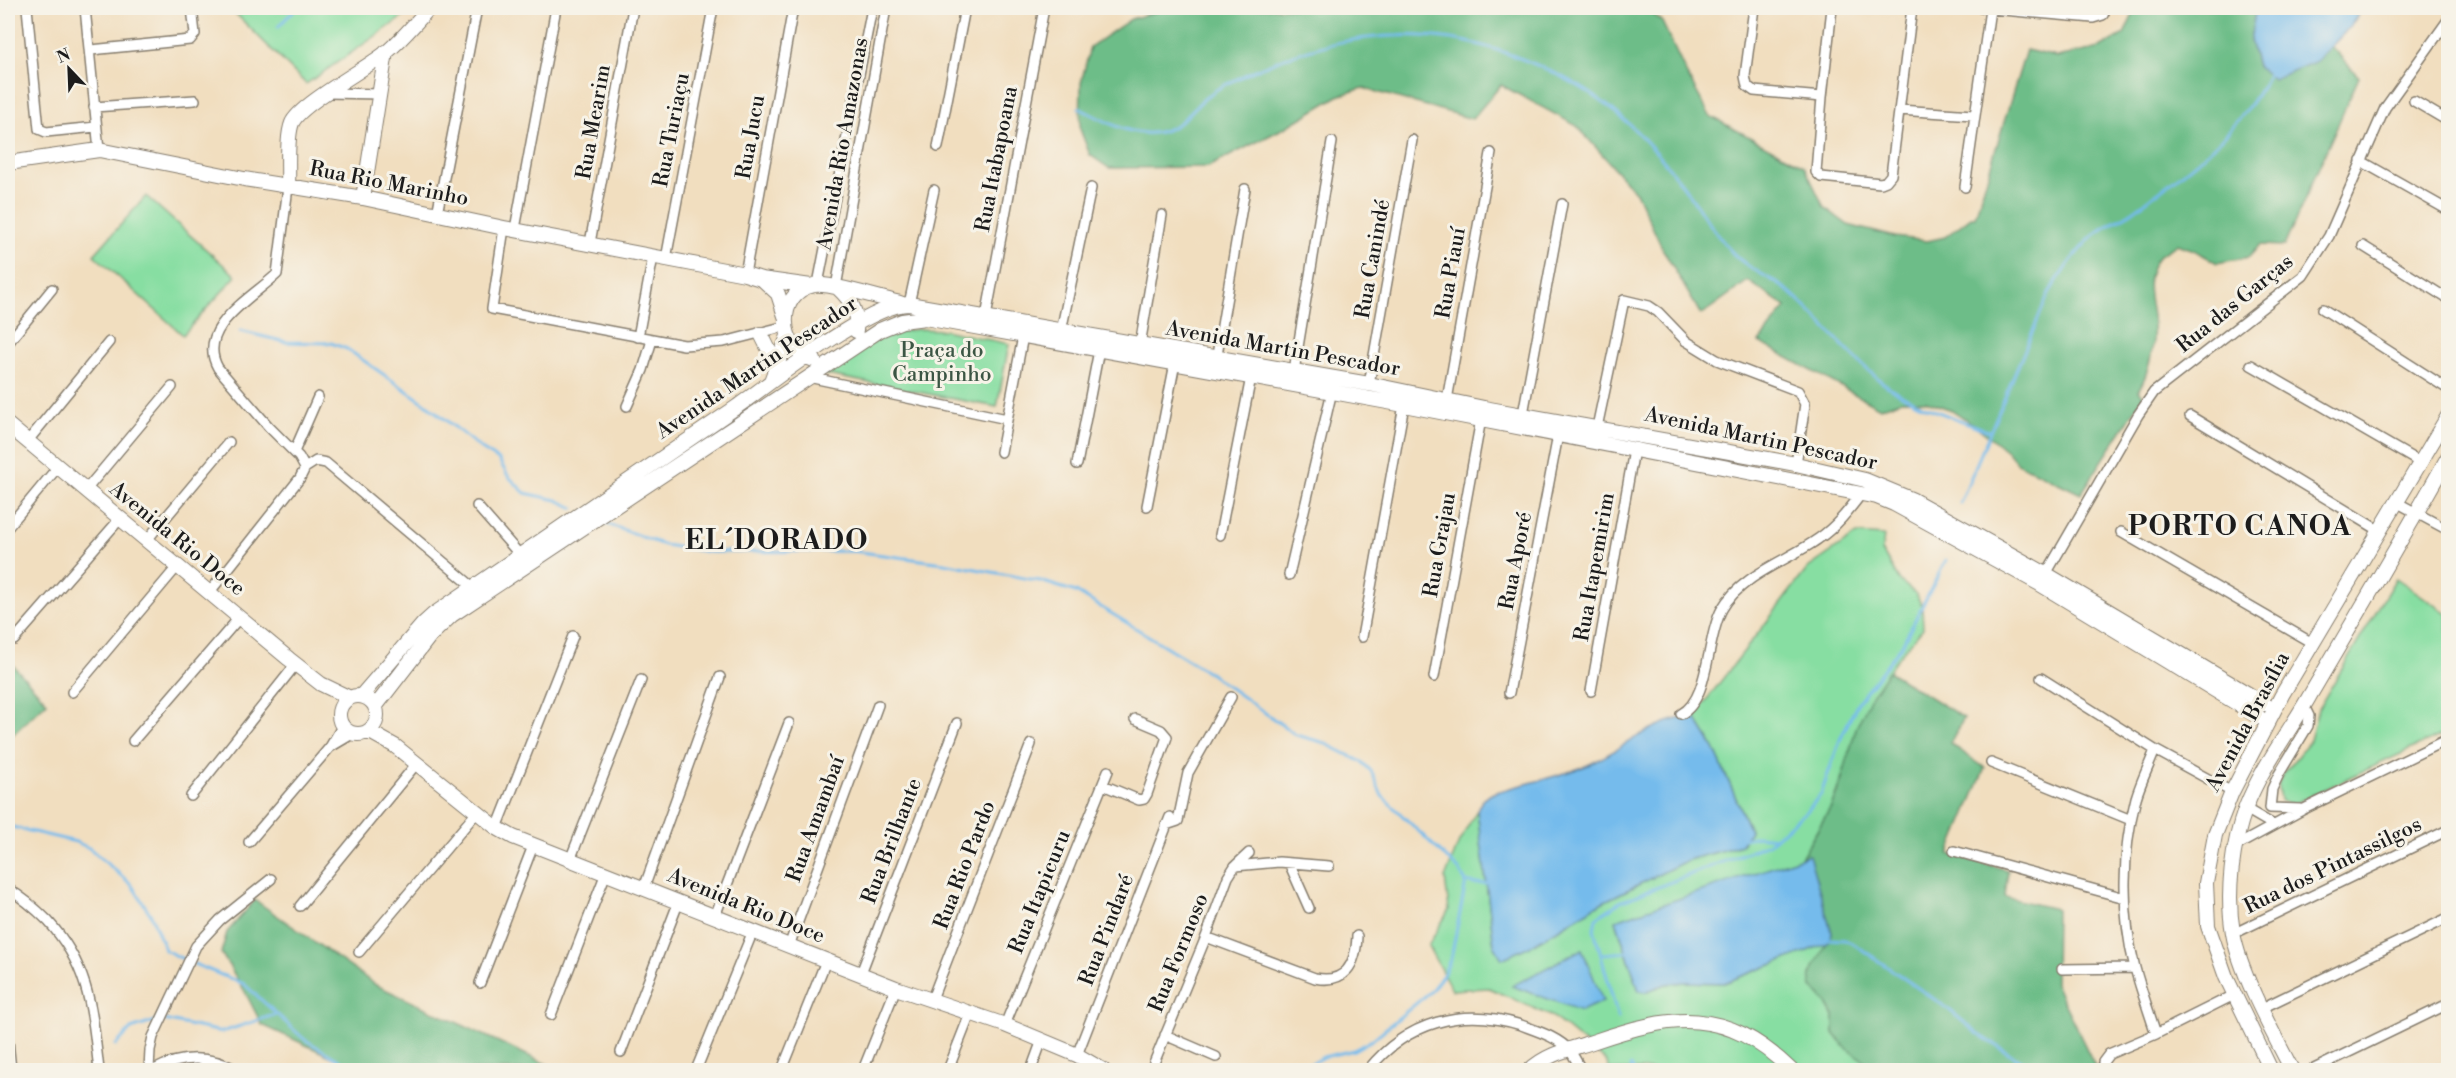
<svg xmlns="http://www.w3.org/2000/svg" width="2456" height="1078" font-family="'Libre Bodoni',serif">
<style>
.green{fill:#87dea2;stroke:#527d5f;stroke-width:1.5}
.forest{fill:#6dbd88;stroke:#446c52;stroke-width:1.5}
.water{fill:#74bbec;stroke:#486c84;stroke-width:1.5}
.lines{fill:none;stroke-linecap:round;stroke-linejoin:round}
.stream{stroke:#74bbec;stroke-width:3}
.street-casing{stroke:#867d6e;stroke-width:12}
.secondary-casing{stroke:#867d6e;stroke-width:16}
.street{stroke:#fff;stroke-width:9}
.secondary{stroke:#fff;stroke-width:14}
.labels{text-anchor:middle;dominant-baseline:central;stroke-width:6;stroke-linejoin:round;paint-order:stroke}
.street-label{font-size:21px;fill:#1c1c1c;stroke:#f7f3e8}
.park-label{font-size:21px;fill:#3c5644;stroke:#f7f3e8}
.district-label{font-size:27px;font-weight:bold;letter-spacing:1.5px;fill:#1c1c1c;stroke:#f7f3e8}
</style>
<rect width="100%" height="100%" fill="#f7f3e8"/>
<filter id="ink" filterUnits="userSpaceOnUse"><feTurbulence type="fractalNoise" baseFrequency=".0167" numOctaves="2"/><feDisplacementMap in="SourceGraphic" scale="12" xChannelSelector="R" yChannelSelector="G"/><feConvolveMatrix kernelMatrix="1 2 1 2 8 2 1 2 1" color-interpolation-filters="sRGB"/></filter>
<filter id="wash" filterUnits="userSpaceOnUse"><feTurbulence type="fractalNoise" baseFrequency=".008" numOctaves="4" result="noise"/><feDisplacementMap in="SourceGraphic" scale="24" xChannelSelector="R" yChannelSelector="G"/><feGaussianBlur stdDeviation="1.35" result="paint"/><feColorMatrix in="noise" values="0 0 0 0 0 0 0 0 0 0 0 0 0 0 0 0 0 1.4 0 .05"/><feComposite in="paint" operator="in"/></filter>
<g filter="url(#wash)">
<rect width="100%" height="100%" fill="#f1debf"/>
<path class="green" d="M230 8H413V10L306 84Z
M146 196 236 276 183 335 94 255Z
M919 329 944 330 1009 344 997 407 823 374C856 353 879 332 919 329Z
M1857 534 1884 536 1882 551 1899 580 1915 593 1922 606 1923 628 1896 660 1871 697 1831 807 1801 858 1616 921 1639 991 1645 992 1666 984 1685 982 1724 983 1828 943 1810 975 1812 987 1826 1002 1834 1017V1033L1845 1046 1877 1070H1610L1606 1061 1553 1017 1489 988 1452 990 1428 946 1449 910 1445 878 1459 842 1477 810 1494 945 1534 944 1601 903 1688 860 1742 845 1750 830 1714 748 1694 716 1808 568Z
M2396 578 2448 614V732L2293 804 2280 801 2278 786 2282 776 2310 740 2318 709Z"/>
<path class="forest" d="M1169 8H1637L1648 9 1662 22 1686 73 1710 116 1804 166 1824 207 1848 225 1895 237 1927 241 1945 237 1971 217H1975L2026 50 2057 57 2100 48 2124 34 2136 8H2256L2250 40 2257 66 2317 61 2331 46 2359 77 2284 246 2260 245 2249 257 2217 263 2196 251 2178 244C2172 248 2163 252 2158 257 2141 278 2151 301 2153 324 2155 346 2149 373 2138 391L2144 396 2081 494 2017 463 2007 451 1977 427 1952 410 1926 401 1902 400 1880 408 1759 342 1786 307 1748 281 1701 315 1663 250 1637 194 1577 126 1501 85 1472 119 1363 88 1338 96 1288 126 1208 167 1109 168 1090 155 1080 129 1081 83 1090 47 1131 19Z
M8 660 47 702 8 739Z
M1888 671 1964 718 1950 743 1985 768 1949 854 2008 870 2005 897 2056 909 2055 984 2097 1070H1877L1845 1047 1834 1033V1016L1826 1002 1812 987 1810 975 1832 933 1808 855 1801 858 1831 807 1841 782 1856 728 1871 697Z
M255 900 376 985 559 1070H367L343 1062 262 1025 244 990 221 953 227 932Z"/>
<path class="water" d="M2256 8H2363L2349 28 2317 61 2273 79 2257 66 2250 40Z
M1694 716 1714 748 1750 831 1741 845 1688 860 1601 903 1534 944 1502 959 1494 945 1477 810 1483 799 1493 793C1522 784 1564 776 1590 764 1628 746 1650 721 1694 716Z
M1809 855 1832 933 1828 943 1724 983 1685 982 1666 984 1645 992 1639 991 1616 920Z
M1582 949 1603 1001 1581 1011 1512 986Z"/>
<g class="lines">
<path class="stream" d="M278 27 296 8
M1079 108C1104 121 1137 141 1166 130 1183 124 1191 110 1204 99 1212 92 1222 86 1231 82 1314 38 1410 20 1500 51 1579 78 1623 109 1675 175 1694 199 1709 227 1730 250 1747 270 1772 277 1792 294 1823 322 1849 356 1882 382 1912 406 1955 417 1990 432
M240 331 286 342 331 343 347 349 426 404 483 450 499 460 508 476 525 493 557 500 574 508
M1960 503 2049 293C2061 274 2074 254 2091 238 2102 227 2120 220 2133 211 2187 171 2239 134 2269 73
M602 522 664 545 710 552 853 551 944 563 1040 581 1076 592 1208 672 1296 735 1322 742 1362 762 1371 771 1382 796 1460 871 1466 882 1451 958 1443 975 1430 992 1372 1040 1354 1050 1323 1057 1299 1070
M8 826 76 842 89 848 131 884 151 915 165 950 185 960
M1743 839 1758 836 1775 838
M1466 882 1474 884 1488 883
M1828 939 1845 940 1854 944 1947 1008 1978 1034 2036 1070
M1602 954 1627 952
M194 964 244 984 304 1039 342 1062 365 1070
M1618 1018 1594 929 1596 918 1620 902 1768 844 1808 810 1821 794 1840 740 1858 702 1902 645 1946 560
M164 1020 222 1032 277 1014
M116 1045 131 1029 156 1021
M1631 1066 1633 1070
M86 1070 87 1069"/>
</g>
</g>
<g filter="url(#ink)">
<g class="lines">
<defs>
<path id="street" d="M27 8 39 129 46 132 96 127
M85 8 99 150
M1754 8 1745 76 1747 86 1754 91 1822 97
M1832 8 1822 97 1816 172 1821 177 1881 183 1886 181 1891 175 1912 8
M1981 8 2093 18 2103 15 2106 8
M91 50 190 40 195 34 192 8
M327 93 381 94
M2414 101 2448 121
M94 107 195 100
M1899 110 1973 115
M938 147 965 8
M2361 161 2448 210
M1965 187 1990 9
M437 214 477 8
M504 228 492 309 684 345 724 342 786 326
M515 229 556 8
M590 243 633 8
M2363 246 2448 299
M666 259 713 8
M745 274 793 8
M818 284 872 8
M836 287 886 8
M909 304 934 190
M2323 309 2448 389
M986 317 1044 8
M1060 336 1091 188
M638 337 653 257
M8 343 52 289
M1140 345 1162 215
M1216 361 1245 189
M2251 365 2421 463
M1294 371 1332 142
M808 377 1007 419
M1369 384 1412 140
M1447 400 1491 153
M627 406 643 370 652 340
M1523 414 1562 204
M2190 416 2380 531
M1596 432 1624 300 1649 306 1658 312 1686 341 1717 360 1798 391 1805 404 1796 464
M27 442 109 342
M294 452 318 397
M1001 452 1023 336
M1077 464 1099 350
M305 468 316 461 326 463 473 587
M85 491 172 387
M2398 503 2448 530
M477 506 520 555
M1147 506 1175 363
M8 527 57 468
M2121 532 2314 644
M1220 535 1251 377
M146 541 229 442
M2046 574 2138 415 2154 392 2303 276 2329 236 2385 108 2448 20
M1289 575 1332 391
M209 593 300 478 305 468 299 457 269 427 218 368C195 328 253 297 277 274L288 187
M1362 637 1404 405
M14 640 119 520
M1434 677 1481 419
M2041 678 2155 750 2232 792
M1591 691 1634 450
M72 692 177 567
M1509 693 1558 435
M1681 714C1710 699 1706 638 1722 609 1741 575 1787 561 1818 539 1836 527 1849 510 1862 493
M133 741 239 618
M332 746 354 733
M2155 750C2149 766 2141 781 2136 798 2122 851 2121 914 2135 968 2141 990 2149 1012 2156 1034
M1991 763 2131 820
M1103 785 1139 800 1144 799 1147 794 1167 737 1161 730 1135 719
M191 796 296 664
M2246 809 2270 823
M2301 809 2270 808 2272 789 2279 774 2308 726 2309 716 2304 706
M1166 825 1178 821 1188 773 1231 697
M497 828 573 636
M249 842 330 747 343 725
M2236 846 2304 809 2448 739
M1954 851 2125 898
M570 860 641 680
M1289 863 1309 908
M1235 866 1279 862 1329 866
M644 888 720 677
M8 889C22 897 36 909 48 921 90 967 92 1011 99 1070
M300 906 417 763
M715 916 789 723
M2233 934 2448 830
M1206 937 1315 978C1345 984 1356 965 1357 936
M789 946 878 705
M359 952 477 812
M2062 969 2135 968
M861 973 957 723
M480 983 533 846
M932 999 1031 744
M2262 1008 2448 918
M551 1015 606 873
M1005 1025 1108 771
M1165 1035 1216 1057
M8 1040 11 1070
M621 1052 679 901
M1077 1055 1170 817
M149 1070 150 1050 153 1037 196 946 220 920 271 879
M154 1070C182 1055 209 1055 237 1070
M696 1070 753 931
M782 1070 826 961
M863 1070 896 988
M948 1070 970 1014
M1031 1070 1042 1040
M1151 1070 1206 937 1228 877 1235 866 1249 853
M1368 1070C1407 1022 1462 1006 1521 1025 1537 1031 1558 1037 1570 1051 1574 1056 1578 1064 1581 1070
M2104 1070 2103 1062 2109 1054 2156 1034 2234 995
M2257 1070 2268 1065
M2312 1070 2448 1004"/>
<path id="secondary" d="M8 163 99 150 244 179 363 198 504 228 745 274 761 279 811 286
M288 187C289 170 286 138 292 123 300 104 369 67 388 51 403 38 416 23 429 8
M363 198 386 52
M763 280 778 294 785 316
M839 289C852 301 858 313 856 331
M761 334 771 354 777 371
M814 360C778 350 775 292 814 285 829 282 883 299 900 303
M771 381 788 336
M8 425 289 659 321 684 350 698
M361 696 423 624 434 614C534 545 634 476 735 408 772 382 868 304 909 304L1369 384 1484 408 1796 464 1865 480 1913 500 2046 574 2265 704
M339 715a19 19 0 1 1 38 0a19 19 0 1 1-38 0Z
M375 707 429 637 452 615 880 330 902 321 925 318 1404 405 1877 497 1894 504 2038 583 2259 717
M368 731 395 746 497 828 513 837 896 988 1005 1025 1077 1055 1103 1070
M1530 1070C1546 1054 1571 1049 1592 1042 1673 1014 1725 1006 1791 1070
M2271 1070 2226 977 2208 926 2206 883 2215 835 2232 792 2282 695 2448 416
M2292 1070C2273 1033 2240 973 2233 933 2226 893 2232 845 2246 807 2261 768 2288 734 2309 697 2356 617 2403 538 2448 457"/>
</defs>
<use href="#street" class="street-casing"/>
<use href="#secondary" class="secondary-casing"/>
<use href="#street" class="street"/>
<use href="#secondary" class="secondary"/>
</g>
</g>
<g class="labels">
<g class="street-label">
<text transform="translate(594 122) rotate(-80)">Rua Mearim</text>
<text transform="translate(672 130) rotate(-79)">Rua Turiaçu</text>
<text transform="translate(751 137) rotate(-80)">Rua Jucu</text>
<text transform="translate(843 144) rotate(-80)">Avenida Rio Amazonas</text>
<text transform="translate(997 159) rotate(-79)">Rua Itabapoana</text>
<text transform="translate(389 184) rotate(11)">Rua Rio Marinho</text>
<text transform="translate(1373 259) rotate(-80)">Rua Canindé</text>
<text transform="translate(1451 273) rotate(-80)">Rua Piauí</text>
<text transform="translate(2235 304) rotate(-39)">Rua das Garças</text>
<text transform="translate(1283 349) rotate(10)">Avenida Martin Pescador</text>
<text transform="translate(757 368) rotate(-34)">Avenida Martin Pescador</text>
<text transform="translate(1761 439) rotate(12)">Avenida Martin Pescador</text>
<text transform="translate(177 539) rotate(39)">Avenida Rio Doce</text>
<text transform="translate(1440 545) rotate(-80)">Rua Grajau</text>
<text transform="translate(1516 561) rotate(-79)">Rua Aporé</text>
<text transform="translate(1595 567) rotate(-80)">Rua Itapemirim</text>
<text transform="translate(2248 722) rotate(-62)">Avenida Brasília</text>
<text transform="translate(816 819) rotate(-70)">Rua Amambaí</text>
<text transform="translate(892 841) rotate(-69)">Rua Brilhante</text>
<text transform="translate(965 865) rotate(-69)">Rua Rio Pardo</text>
<text transform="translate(2333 866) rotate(-26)">Rua dos Pintassilgos</text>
<text transform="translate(1040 892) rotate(-68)">Rua Itapicuru</text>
<text transform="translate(746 906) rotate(22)">Avenida Rio Doce</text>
<text transform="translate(1107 930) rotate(-69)">Rua Pindaré</text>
<text transform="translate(1179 953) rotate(-68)">Rua Formoso</text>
</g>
<g class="park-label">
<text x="942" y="351">Praça do<tspan x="942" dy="24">Campinho</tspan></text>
</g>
<g class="district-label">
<text x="2240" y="527">PORTO CANOA</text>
<text x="777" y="541">EL´DORADO</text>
</g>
</g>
<rect width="2456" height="1078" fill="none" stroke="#f7f3e8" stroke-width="30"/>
<g transform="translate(69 69) rotate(337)" stroke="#f7f3e8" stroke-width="4.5" paint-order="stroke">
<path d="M0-4.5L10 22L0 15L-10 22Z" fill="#1c1c1c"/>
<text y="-9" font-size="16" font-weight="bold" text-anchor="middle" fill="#1c1c1c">N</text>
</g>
</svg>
